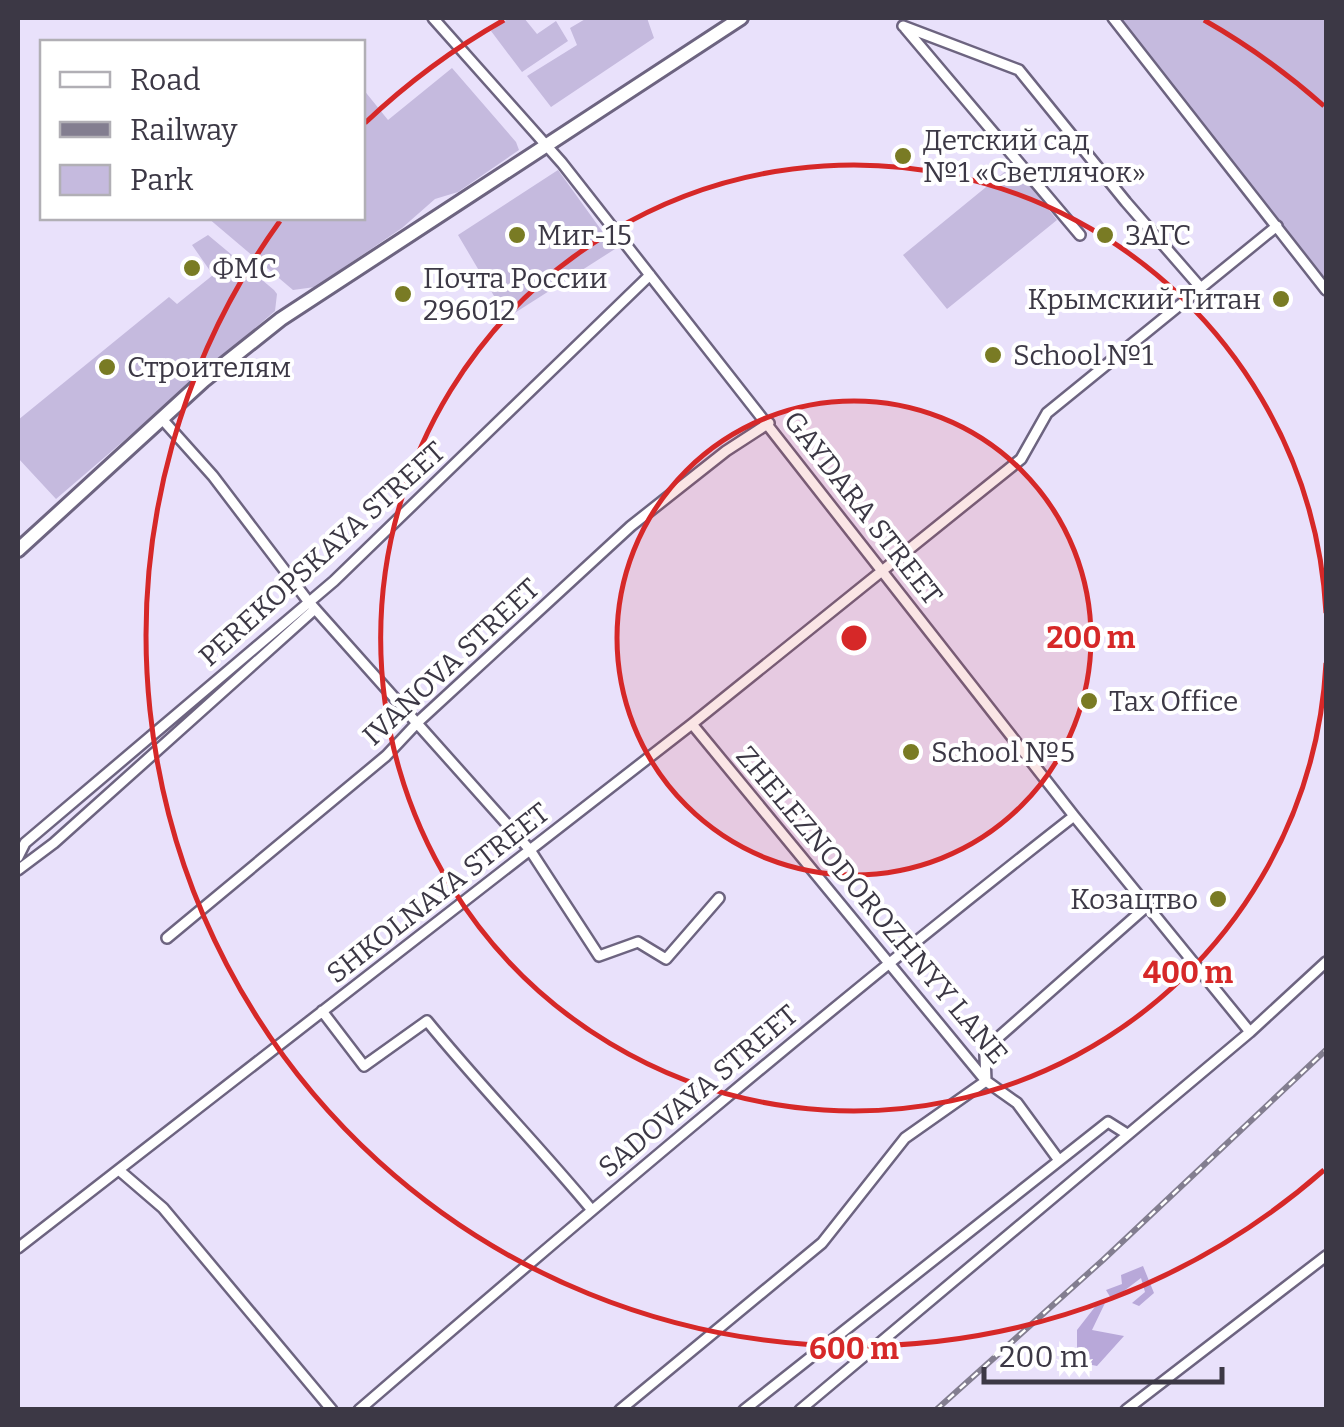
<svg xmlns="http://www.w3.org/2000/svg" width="1344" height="1427" font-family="Bitter,serif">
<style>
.green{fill:#c5bade}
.forest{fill:#b8a8d9}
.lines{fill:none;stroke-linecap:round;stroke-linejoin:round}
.minor-casing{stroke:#6d6480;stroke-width:14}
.highway-casing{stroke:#6d6480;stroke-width:18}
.minor{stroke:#fff;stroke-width:9}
.highway{stroke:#fff;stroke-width:12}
.rail-casing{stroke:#837e90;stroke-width:6}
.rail{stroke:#fff;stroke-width:2.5;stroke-dasharray:8;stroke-linecap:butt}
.ring{fill:none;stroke:#d62828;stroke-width:5}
.poi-dot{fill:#797b24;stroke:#fff;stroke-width:4}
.labels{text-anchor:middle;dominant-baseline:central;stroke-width:8;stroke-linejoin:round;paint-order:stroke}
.poi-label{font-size:28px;fill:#3c3845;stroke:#fff;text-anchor:start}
.street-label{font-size:28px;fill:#3c3845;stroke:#fff}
.centre{fill:#d62828;stroke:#fff;stroke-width:5}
.ring-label{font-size:30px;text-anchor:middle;font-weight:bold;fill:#d62828;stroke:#fff;stroke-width:8;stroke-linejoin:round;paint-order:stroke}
</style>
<rect width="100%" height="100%" fill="#e9e1fb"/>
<path class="green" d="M509 18H524L537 34 556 21 568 41 522 72 491 31Z
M587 18H647L654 38 551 107 527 76 577 45 570 28Z
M1120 18H1326V279Z
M452 68 516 142 519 150 458 192 435 199 402 228 315 287 293 290 208 218H362L363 89 388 120Z
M1013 165 1057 220 947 309 903 255Z
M558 170 615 249 507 318 458 235Z
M208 235 274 290 277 294 275 311 56 499 18 458V420L169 297 177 304 213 275 192 245Z"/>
<path class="forest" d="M1143 1266 1154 1293 1139 1306 1132 1303 1145 1292 1141 1278 1112 1300 1106 1290 1122 1284 1121 1275Z
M1098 1303H1105L1092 1330 1124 1336 1097 1366 1077 1362V1330Z"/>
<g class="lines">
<defs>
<path id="minor" d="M433 18 562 163 1074 816 1250 1032
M1113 18 1326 290
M903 26 1019 70 1126 202 1200 287
M905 28 1080 235
M162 419 213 476 308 601 530 850 599 956 638 942 666 959 719 898
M692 724 986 1081 1017 1103 1058 1159
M18 857 25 843 334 581 650 275
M18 870 54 843 315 609
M167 938 386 756 418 722 631 526 726 451 769 423
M322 1011 364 1066 427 1021C480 1086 538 1145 591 1209
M120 1171 163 1208 332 1410
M18 1248 692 724 1021 459 1047 413 1277 226
M359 1410C594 1207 830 1007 1074 816
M620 1410 822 1243 905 1138 986 1081 985 1055 992 1043 1146 907
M744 1410 1108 1122 1127 1134
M800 1410 1250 1032 1326 962
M1126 1410 1326 1256"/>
<path id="highway" d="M18 550 203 381 281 319 741 18"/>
</defs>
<use href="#minor" class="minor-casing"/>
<use href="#highway" class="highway-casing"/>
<use href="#minor" class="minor"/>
<use href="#highway" class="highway"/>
<defs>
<path id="rail" d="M936 1410 1103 1260 1326 1050"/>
</defs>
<use href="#rail" class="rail-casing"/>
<use href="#rail" class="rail"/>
</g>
<circle cx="854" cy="638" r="237" fill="#d62828" fill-opacity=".12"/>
<g class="ring">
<circle cx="854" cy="638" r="237"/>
<path d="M1326 663A473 473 0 1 1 1326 613"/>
<path d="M1324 1170A710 710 0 0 1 280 221M365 123A710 710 0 0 1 504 20M1204 20A710 710 0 0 1 1324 106"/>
</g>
<g class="poi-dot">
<circle cx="903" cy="156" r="10"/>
<circle cx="517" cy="235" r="10"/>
<circle cx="1105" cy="235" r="10"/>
<circle cx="192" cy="268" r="10"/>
<circle cx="403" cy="294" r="10"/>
<circle cx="1281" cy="299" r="10"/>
<circle cx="993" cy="355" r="10"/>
<circle cx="107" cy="367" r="10"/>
<circle cx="1089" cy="701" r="10"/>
<circle cx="911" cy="752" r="10"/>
<circle cx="1218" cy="899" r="10"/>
</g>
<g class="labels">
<g class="poi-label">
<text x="923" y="140">Детский сад<tspan x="923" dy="32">№1 «Светлячок»</tspan></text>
<text x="537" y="235">Миг-15</text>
<text x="1125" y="235">ЗАГС</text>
<text x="212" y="268">ФМС</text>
<text x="423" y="278">Почта России<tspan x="423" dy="32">296012</tspan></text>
<text x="1261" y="299" text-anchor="end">Крымский Титан</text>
<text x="1013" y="355">School №1</text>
<text x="127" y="367">Строителям</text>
<text x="1109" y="701">Tax Office</text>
<text x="931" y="752">School №5</text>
<text x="1198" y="899" text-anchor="end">Козацтво</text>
</g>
<g class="street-label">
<text transform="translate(863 508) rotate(52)">GAYDARA STREET</text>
<text transform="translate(322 554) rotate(-42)">PEREKOPSKAYA STREET</text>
<text transform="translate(451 662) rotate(-43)">IVANOVA STREET</text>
<text transform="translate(438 893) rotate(-38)">SHKOLNAYA STREET</text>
<text transform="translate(872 905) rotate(50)">ZHELEZNODOROZHNYY LANE</text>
<text transform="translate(698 1091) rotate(-40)">SADOVAYA STREET</text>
</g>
</g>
<circle cx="854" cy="638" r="15" class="centre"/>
<g class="ring-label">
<text x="1091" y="648">200 m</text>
<text x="1188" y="983">400 m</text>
<text x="854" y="1359">600 m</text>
</g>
<rect width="1344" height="1427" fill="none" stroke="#3c3845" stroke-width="40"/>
<rect x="40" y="40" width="325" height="180" fill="#ffffff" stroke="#b1afb5" stroke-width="2.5"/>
<rect x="60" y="72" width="50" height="15" fill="#ffffff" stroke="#b1afb5" stroke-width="2.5"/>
<text x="130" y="90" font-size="30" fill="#3c3845">Road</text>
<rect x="60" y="122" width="50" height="15" fill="#837e90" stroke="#b1afb5" stroke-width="2.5"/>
<text x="130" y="140" font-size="30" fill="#3c3845">Railway</text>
<rect x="60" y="165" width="50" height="30" fill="#c5bade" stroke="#b1afb5" stroke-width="2.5"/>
<text x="130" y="190" font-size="30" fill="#3c3845">Park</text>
<path d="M984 1367v15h238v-15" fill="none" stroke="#3c3845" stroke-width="5"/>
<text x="999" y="1367" font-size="30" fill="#3c3845" stroke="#ffffff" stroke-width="8" paint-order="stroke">200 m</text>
</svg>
